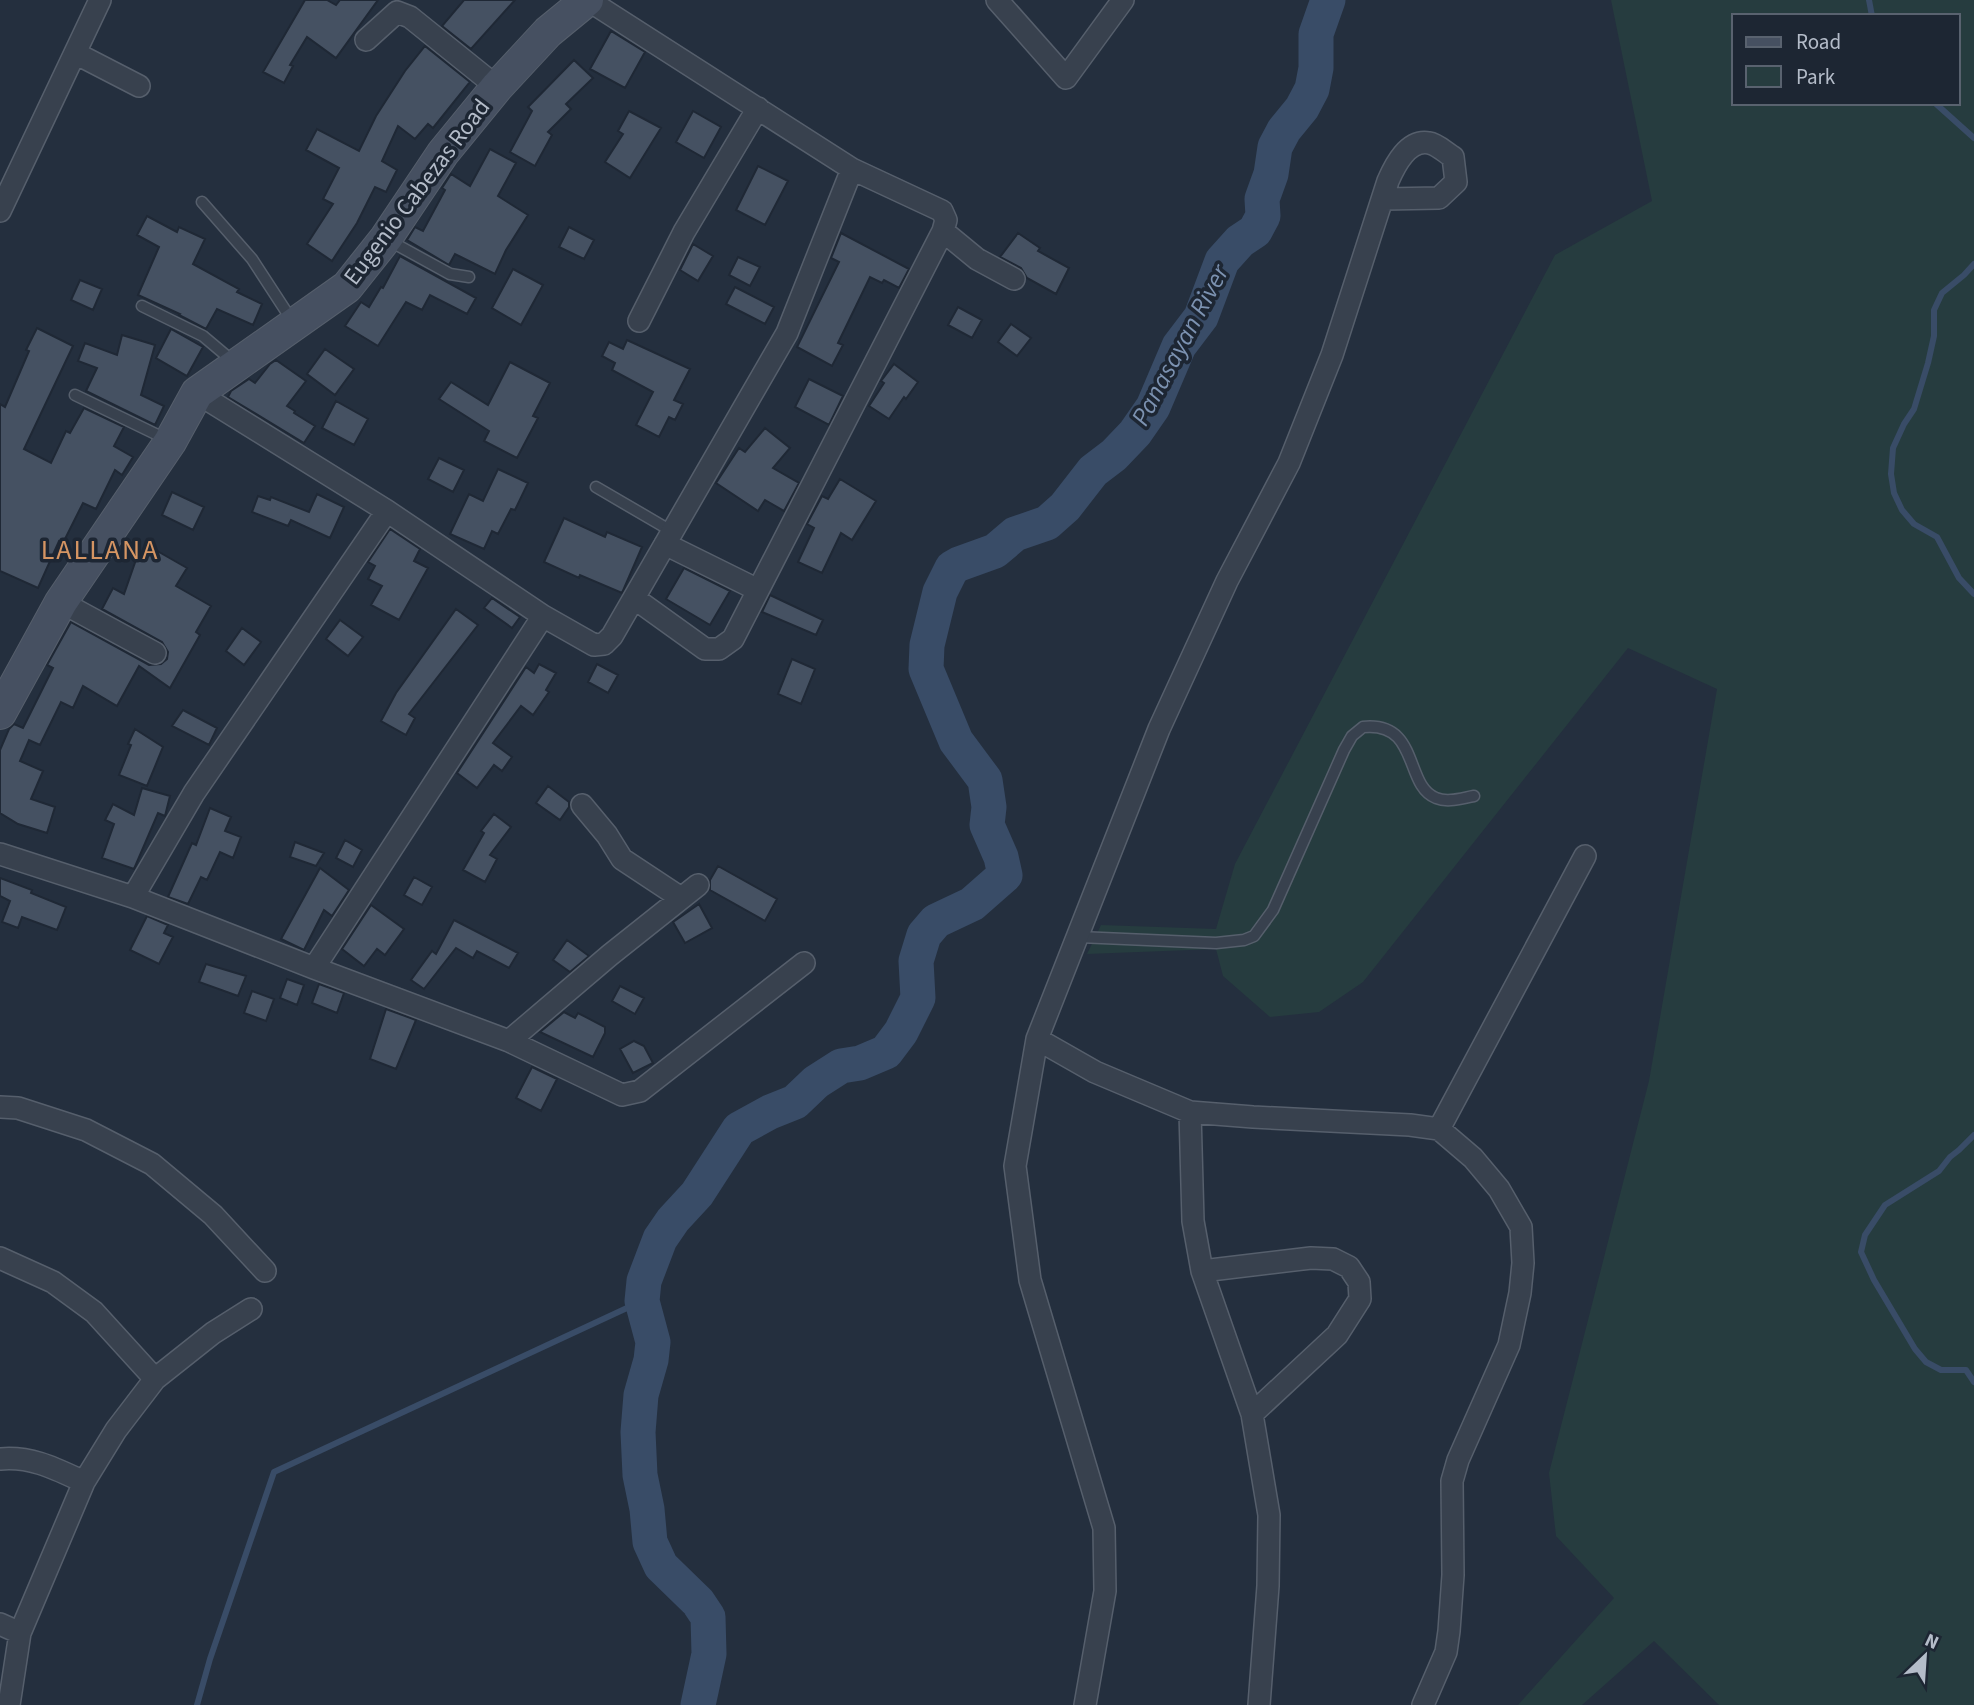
<svg xmlns="http://www.w3.org/2000/svg" width="1974" height="1705" font-family="'Source Sans 3',sans-serif">
<style>
.green{fill:#263c3f;fill-rule:evenodd}
.lines{fill:none;stroke-linecap:round;stroke-linejoin:round}
.stream{stroke:#394c67;stroke-width:6}
.river{stroke:#394c67;stroke-width:35}
.building{fill:#455162;stroke:#1f2835;stroke-width:2}
.lane-casing{stroke:#565f6c;stroke-width:13}
.street-casing{stroke:#565f6c;stroke-width:24}
.secondary-casing{stroke:#565f6c;stroke-width:34}
.lane{stroke:#38414e;stroke-width:10}
.street{stroke:#38414e;stroke-width:21}
.secondary{stroke:#465061;stroke-width:32}
.labels{text-anchor:middle;dominant-baseline:central;stroke-width:7;stroke-linejoin:round;paint-order:stroke}
.street-label{font-size:24px;fill:#b4bcc9;stroke:#1d2633}
.water-label{font-size:26px;font-style:italic;fill:#7c92b1;stroke:#1d2633}
.quarter-label{font-size:28px;letter-spacing:2px;fill:#d59563;stroke:#1d2633}
</style>
<rect width="100%" height="100%" fill="#242f3e"/>
<path class="green" d="M1611 0H1974V1705H1719L1654 1641 1582 1705H1518L1614 1598 1556 1536 1549 1473 1649 1081 1717 689 1628 648 1363 982 1319 1012 1270 1017 1223 976 1216 949 1087 954 1101 925 1216 929 1235 864 1555 255 1652 201ZM1734 16H1958V103H1734Z"/>
<g class="lines">
<path class="stream" d="M1869 0 1872 16
M1935 103 1974 138
M1974 264 1964 275 1942 293 1934 310V336L1928 363 1914 409 1904 424 1893 448 1891 474 1894 493 1902 510 1914 524 1937 537 1959 578 1974 594
M1974 1135 1959 1150 1950 1157 1939 1171 1885 1205 1865 1235 1861 1252 1874 1280 1915 1349 1926 1362 1941 1370H1966L1974 1382
M197 1705 210 1659 274 1472 642 1301"/>
<path class="river" d="M698 1705 709 1654 708 1617 698 1602 661 1566 650 1542 647 1509 640 1475 638 1432 641 1395 651 1360 653 1342 642 1301 644 1281 660 1239 673 1220 697 1194 739 1129 770 1112 795 1102 816 1082 841 1066 860 1063 886 1052 901 1032 918 998 916 961 924 935 936 921 972 904 1005 875 1001 857 987 825 989 807 985 780 956 741 926 669 927 645 940 592 952 568 959 564 995 551 1015 534 1047 523 1065 507 1093 471 1114 455 1135 433 1153 407 1179 346 1201 317 1222 261 1240 241 1255 231 1263 216 1262 199 1271 174 1275 147 1284 130 1302 108 1312 89 1316 68V34L1328 0"/>
</g>
<path class="building" d="M305 0H327L336 5 340 0H378L336 58 307 37 290 65 293 66 284 83 263 72Z
M464 0H515L471 49 442 26Z
M611 31 645 52 625 88 590 69Z
M425 46 470 82 433 128 428 124 415 139 398 126 382 161 397 170 386 192 375 187 357 223 332 261 307 244 333 204 323 199 339 168 306 150 317 129 359 151 376 116 405 71Z
M574 60 593 78 566 104 571 109 548 132 552 135 535 166 510 152 532 111 528 107Z
M629 111 661 128 630 178 605 162 623 134 618 131Z
M693 111 721 127 704 158 676 142Z
M490 149 516 163 498 196 528 215 506 250 495 274 455 254 449 265 407 240 415 227 423 231 445 190 442 188 451 174 470 186Z
M758 166 788 181 765 225 736 210Z
M147 216 177 232 179 227 205 239 193 264 239 289 237 292 262 304 253 325 217 309 206 329 179 315 180 314 138 295 159 247 137 235Z
M569 227 594 240 584 259 559 247Z
M841 233 909 269 899 288 884 280 882 283 870 277 838 343 843 345 832 366 797 347 839 262 831 258Z
M1018 233 1040 248 1038 251 1069 268 1056 294 1027 278 1021 268 1000 257Z
M693 244 713 256 698 281 680 270Z
M400 256 476 298 467 314 430 295 422 310 406 302 378 346 345 326 361 302 369 307 381 287 383 288Z
M738 257 760 267 750 286 729 275Z
M513 269 543 285 521 325 492 308Z
M80 280 102 289 93 310 71 300Z
M735 287 774 307 765 324 726 304Z
M958 307 982 320 972 338 948 325Z
M1011 324 1031 338 1017 356 998 342Z
M37 328 73 346 24 449 51 463 66 431 70 433 84 408 124 427 114 446 133 457 122 475 115 470 96 509 83 503 63 543 59 541 38 588 0 571V404L5 407 29 351 26 350Z
M171 329 203 347 187 376 156 358Z
M122 335 155 345 141 395 164 406 155 425 86 391 97 368 78 361 85 343 117 355Z
M627 340 690 369 674 400 683 404 675 420 669 417 659 437 636 425 653 392 612 370 615 363 602 356 609 342 623 349Z
M325 349 354 369 335 395 307 374Z
M276 360 306 381 287 406 295 411 294 413 315 426 304 443 228 397 231 391 249 379 255 383 270 364Z
M510 362 550 383 533 416 538 418 517 458 484 441 489 431 439 399 451 382 488 405Z
M894 364 918 382 906 399 904 397 889 419 869 406 884 383 881 381Z
M809 379 843 396 829 425 795 407Z
M336 401 368 419 354 445 322 428Z
M765 428 790 448 773 468 799 483 784 511 765 500 758 511 716 483 739 448 745 452Z
M439 458 464 470 453 492 428 479Z
M498 469 528 483 515 510 511 509 498 534 492 531 484 549 450 534 469 494 483 501Z
M840 479 876 501 852 540 841 533 822 573 798 562 814 528 807 524 822 496 828 499Z
M172 492 204 507 193 530 162 515Z
M317 494 344 507 330 538 291 520 288 526 252 512 258 496 270 500 271 497 309 512Z
M564 518 605 537 607 532 642 547 622 593 580 575 579 578 544 562Z
M390 529 420 549 414 561 428 568 399 620 371 605 382 586 368 579 375 566 368 562Z
M152 548 187 568 176 586 211 606 196 632 200 635 170 688 139 666 117 706 83 686 73 708 61 702 40 745 29 740 20 761 43 771 31 799 55 807 47 833 18 824 0 813V750L9 729 14 724 23 728 53 668 47 665 71 622 149 665 161 664 167 659 168 652 162 642 102 609 113 588 124 594 138 554 147 557Z
M684 568 730 591 710 625 666 599Z
M770 595 823 620 816 635 762 612Z
M492 598 520 617 512 628 484 608Z
M456 609 478 625 409 714 415 718 406 735 381 721 396 693Z
M340 620 363 637 348 656 326 639Z
M242 628 261 642 244 665 226 651Z
M792 659 815 669 801 704 778 694Z
M539 664 556 673 546 690 549 692 533 715 521 706 493 743 512 757 502 771 494 765 477 788 457 773 526 667 534 673Z
M597 664 618 675 608 693 588 682Z
M183 710 217 728 209 745 172 726Z
M135 729 163 747 147 786 119 775 131 745 128 744Z
M548 786 569 802V807L560 820 536 803Z
M142 788 170 796 165 816 158 813 134 869 102 858 114 824 105 820 113 804 134 815Z
M210 808 231 817 225 831 241 837 233 858 220 852 207 880 201 877 188 904 168 897 192 843 196 845Z
M494 814 511 827 490 855 497 859 485 882 463 870 484 833 481 831Z
M345 840 362 850 353 867 336 858Z
M295 842 324 853 316 866 290 857Z
M718 866 777 899 765 921 710 890V880Z
M320 868 349 890 332 916 324 910 304 950 281 939Z
M414 877 432 887 422 905 404 895Z
M0 878 32 890 31 893 66 907 57 930 22 917 18 928 2 922 10 901 0 896Z
M699 904 712 928 685 943 673 922Z
M371 905 404 929 385 955 377 949 364 966 342 949Z
M147 916 168 925 164 933 173 937 159 964 130 950Z
M454 920 518 953 509 968 477 951 473 958 456 948 424 989 411 980 432 951 436 954Z
M567 940 589 956 570 972 553 960Z
M206 964 246 976 238 996 199 982Z
M287 979 304 985 297 1005 280 998Z
M319 984 344 993 337 1013 312 1003Z
M620 986 644 998 635 1014 612 1001Z
M252 991 274 999 266 1021 244 1013Z
M386 1009 416 1020 396 1069 370 1059Z
M564 1012 575 1018 578 1013 605 1027V1033L593 1057 540 1032Z
M634 1041 644 1046 653 1063 633 1073 620 1049Z
M532 1067 557 1079 541 1111 516 1098Z"/>
<g class="lines">
<defs>
<path id="lane" d="M202 202 252 259 293 322
M388 240 450 274 469 277
M142 306 203 336 235 363
M75 395 168 440
M596 487 673 532
M1079 937 1216 943 1244 940 1254 936 1273 910 1344 750 1352 736 1363 727C1420 721 1404 786 1436 798 1448 803 1462 798 1474 796"/>
<path id="street" d="M997 0 1066 78 1123 0
M366 40 397 12 410 17 497 87
M75 53 139 86
M0 211 100 0
M943 231 977 259 1014 279
M639 321 684 232 758 108
M197 393 387 511 543 616
M665 544 758 590
M634 598 705 649H719L733 639 943 231 946 220 942 211 852 169
M61 602 155 653
M582 805 607 835 622 859 681 898
M0 854 133 897 314 968 509 1041 622 1095 640 1091 804 963
M133 897 194 793 387 511
M314 968 543 616 594 645 604 644 612 636 787 333 852 169 588 0
M1037 1039 1095 1072 1190 1112 1253 1117 1410 1125 1439 1129 1473 1158 1499 1189 1521 1227 1523 1263 1520 1293 1509 1345 1458 1460 1452 1481 1453 1575 1449 1631 1446 1652 1423 1705
M509 1041 610 955 698 885
M0 1107 18 1108 86 1130 152 1164 213 1215 265 1271
M1190 1112 1193 1221 1202 1271 1252 1414 1269 1515 1268 1586 1259 1705
M1439 1129 1585 856
M0 1258 53 1282 94 1312 155 1379
M1202 1271 1311 1258 1333 1259 1349 1267 1359 1282 1360 1299 1337 1335 1252 1414
M0 1459C32 1456 56 1469 84 1482
M0 1624 20 1633
M9 1705 20 1633 84 1482 116 1430 155 1379 213 1333 251 1309
M1085 1705 1105 1591 1104 1528 1030 1280 1015 1166 1037 1039 1159 729 1227 581 1289 463 1332 355 1388 181C1395 165 1408 139 1429 143 1437 144 1446 153 1453 157L1456 182 1439 198 1384 199"/>
<path id="secondary" d="M0 713 61 602 170 442 197 393 347 287 386 238 443 153 497 87 548 32 587 0"/>
</defs>
<use href="#lane" class="lane-casing"/>
<use href="#street" class="street-casing"/>
<use href="#secondary" class="secondary-casing"/>
<use href="#lane" class="lane"/>
<use href="#street" class="street"/>
<use href="#secondary" class="secondary"/>
</g>
<g class="labels">
<g class="street-label">
<text transform="translate(417 192) rotate(-53)">Eugenio Cabezas Road</text>
</g>
<g class="water-label">
<text transform="translate(1180 345) rotate(-62)">Panasayan River</text>
</g>
<g class="quarter-label">
<text x="100" y="550">LALLANA</text>
</g>
</g>
<rect x="1732" y="14" width="228" height="91" fill="#1d2633" stroke="#59626f" stroke-width="2"/>
<rect x="1746" y="37" width="35" height="10" fill="#465061" stroke="#59626f" stroke-width="2"/>
<text x="1796" y="49" font-size="21" fill="#b4bcc9">Road</text>
<rect x="1746" y="66" width="35" height="21" fill="#263c3f" stroke="#59626f" stroke-width="2"/>
<text x="1796" y="84" font-size="21" fill="#b4bcc9">Park</text>
<g transform="translate(1925 1656) rotate(25)" stroke="#1d2633" stroke-width="5" paint-order="stroke">
<path d="M0-5L12 26L0 18L-12 26Z" fill="#b4bcc9"/>
<text y="-10" font-size="19" font-weight="bold" text-anchor="middle" fill="#b4bcc9">N</text>
</g>
</svg>
